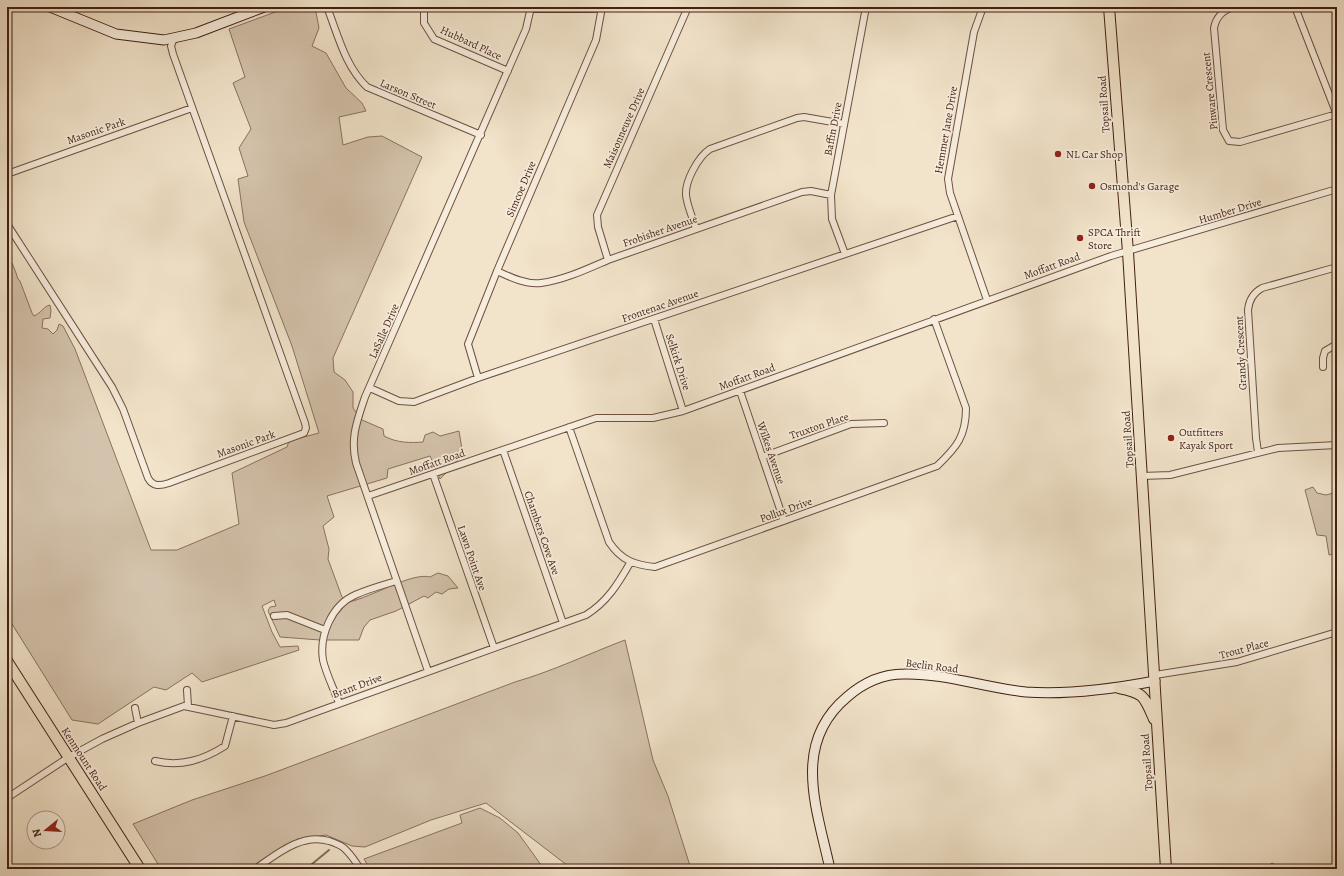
<svg xmlns="http://www.w3.org/2000/svg" width="1344" height="876" font-family="Alegreya,serif">
<style>
.green{fill:#d4c3ac;stroke:#8a715f}
.lines{fill:none;stroke-linecap:round;stroke-linejoin:round}
.stream{stroke:#876d5b;stroke-width:2}
.street-casing{stroke:#6d5040;stroke-width:8}
.secondary-casing{stroke:#411f12;stroke-width:11}
.primary-casing{stroke:#411f12;stroke-width:12}
.street{stroke:#f7eddd;stroke-width:6}
.secondary{stroke:#f7eddd;stroke-width:9}
.primary{stroke:#f2e4cb;stroke-width:10}
.poi-dot{fill:#8f2418;stroke:#f7eddd;stroke-width:1.5}
.labels{text-anchor:middle;dominant-baseline:central;stroke-width:3.5;stroke-linejoin:round;paint-order:stroke}
.street-label{font-size:11px;fill:#411f12;stroke:#f7eddd}
.poi-label{font-size:11px;fill:#411f12;stroke:#f7eddd;text-anchor:start}
</style>
<rect width="100%" height="100%" fill="#f2e4cb"/>
<filter id="stains"><feTurbulence type="fractalNoise" baseFrequency=".005" numOctaves="4"/><feColorMatrix values="0 0 0 0 .2 0 0 0 0 .09 0 0 0 0 .02 0 0 0 .5 -.17"/></filter>
<radialGradient id="worn" r=".72"><stop offset=".6" stop-color="#630" stop-opacity="0"/><stop offset="1" stop-color="#630" stop-opacity=".3"/></radialGradient>
<path class="green" d="M289 7H315L319 28 312 46 326 53 346 88 362 103 366 111 339 117 343 145 368 137 382 136 422 157 333 358 334 372 345 380 353 392V408L362 420 383 429 384 436C397 443 410 443 423 442L425 435 433 432 440 436 459 431 463 455 440 479 430 456 388 469 387 478 327 496 334 517 323 526 329 549 328 559 342 597 349 602C372 597 412 572 430 577L438 573 448 576 458 588 449 589 442 594 436 592 428 598 424 596 396 611 370 620 364 627 359 640H320L280 637 268 611 270 607 276 606 274 600 262 606 272 632 280 647 298 646 299 650 202 682 192 673 166 690 154 687 98 724 72 720 7 616V252C11 261 15 269 18 279L20 281 32 313 34 316C41 313 44 306 50 305L51 311 50 318 43 319 42 328 48 329 53 334 57 330 59 324 63 326 75 349 151 550H177L239 524 232 473 287 447 289 441 319 433 292 346 244 222 238 179 248 176 239 148 251 129 233 83 245 77 229 29Z
M1313 487 1317 493 1326 495 1337 492V553L1329 555 1326 536 1317 535 1305 490Z
M625 640 653 760 668 796 691 869H572L486 803 431 820 365 847 352 846 326 835 298 839 249 869H161L133 824 192 800 265 776 515 682C553 671 588 654 625 640Z
M480 808 500 818 518 833 544 869H370L364 859 462 823 460 815Z
M1272 863C1282 870 1298 863 1308 869H1267L1266 867Z"/>
<g class="lines">
<path class="stream" d="M306 869 329 850"/>
<defs>
<path id="street" d="M327 7C338 35 345 66 367 87L481 135
M424 7V23L434 39 508 71
M983 7 974 32 948 179 950 193 987 300
M1233 7C1222 11 1216 17 1214 28L1223 130 1229 141 1240 142 1337 114
M1295 7 1337 115
M532 9H591L607 7
M7 174 192 108
M7 224 112 387 123 409 148 478C153 487 160 486 169 483L304 433 306 428 305 423 173 54 171 46 174 38
M696 229C693 218 687 206 686 195 685 181 698 157 710 149L797 118 804 117 844 124
M845 254 832 219 831 195 866 7
M608 260 598 227 597 215 688 7
M497 271C510 277 526 285 541 283 564 280 587 269 608 260L802 192 811 191 831 195
M654 319 683 411
M1323 367V358L1325 351 1337 344
M478 378 468 344 497 271 596 40 602 7
M370 388 399 401 414 402 478 378 958 216
M740 391 784 521
M569 427 609 542C621 560 634 565 655 567L937 466C957 447 966 436 966 408L934 319
M503 450 563 623
M1258 452 1256 438 1248 310C1249 300 1253 293 1262 288L1337 267
M762 457 851 424 884 423
M433 474 494 648
M1142 476 1170 475 1278 448 1337 445
M368 496 596 418H653L683 411 1111 256 1337 189
M274 616 287 615 325 630
M428 671 356 463C350 438 357 421 365 397L526 29 531 7
M1155 675 1237 662 1337 632
M187 690 188 706
M339 703C334 689 326 674 323 660 319 635 332 605 355 595 368 589 383 585 396 581
M135 708 138 723
M155 761C181 767 203 760 225 746L233 716
M7 798 69 757 102 739 138 723 184 706 274 725 286 723 586 615C607 602 618 584 630 563
M255 869C277 854 301 833 329 841 335 843 341 845 345 849 351 855 356 862 360 869"/>
<path id="secondary" d="M50 7 116 34 164 40 196 33 264 7
M830 869C817 809 791 744 847 697 863 683 881 674 904 674 945 673 985 688 1026 692 1069 695 1113 689 1155 681"/>
<path id="primary" d="M1109 7 1128 252 1166 869
M7 661 140 869
M1119 688C1144 693 1144 696 1154 719"/>
</defs>
<use href="#street" class="street-casing"/>
<use href="#secondary" class="secondary-casing"/>
<use href="#primary" class="primary-casing"/>
<use href="#street" class="street"/>
<use href="#secondary" class="secondary"/>
<use href="#primary" class="primary"/>
</g>
<g class="poi-dot">
<circle cx="1058" cy="154" r="4"/>
<circle cx="1092" cy="186" r="4"/>
<circle cx="1080" cy="238" r="4"/>
<circle cx="1171" cy="438" r="4"/>
</g>
<g class="labels">
<g class="street-label">
<text transform="translate(471 43) rotate(25)">Hubbard Place</text>
<text transform="translate(1210 91) rotate(-96)">Pinware Crescent</text>
<text transform="translate(408 94) rotate(23)">Larson Street</text>
<text transform="translate(1104 104) rotate(-94)">Topsail Road</text>
<text transform="translate(624 128) rotate(-66)">Maisonneuve Drive</text>
<text transform="translate(833 129) rotate(-79)">Baffin Drive</text>
<text transform="translate(946 130) rotate(-80)">Hemmer Jane Drive</text>
<text transform="translate(96 131) rotate(-19)">Masonic Park</text>
<text transform="translate(521 189) rotate(-67)">Simcoe Drive</text>
<text transform="translate(1230 211) rotate(-17)">Humber Drive</text>
<text transform="translate(660 231) rotate(-19)">Frobisher Avenue</text>
<text transform="translate(1052 266) rotate(-20)">Moffatt Road</text>
<text transform="translate(660 306) rotate(-19)">Frontenac Avenue</text>
<text transform="translate(384 331) rotate(-66)">LaSalle Drive</text>
<text transform="translate(1241 353) rotate(-93)">Grandy Crescent</text>
<text transform="translate(678 362) rotate(72)">Selkirk Drive</text>
<text transform="translate(747 377) rotate(-20)">Moffatt Road</text>
<text transform="translate(819 426) rotate(-19)">Truxton Place</text>
<text transform="translate(1128 439) rotate(-94)">Topsail Road</text>
<text transform="translate(246 444) rotate(-20)">Masonic Park</text>
<text transform="translate(771 453) rotate(71)">Wilkes Avenue</text>
<text transform="translate(437 462) rotate(-19)">Moffatt Road</text>
<text transform="translate(786 510) rotate(-20)">Pollux Drive</text>
<text transform="translate(542 533) rotate(71)">Chambers Cove Ave</text>
<text transform="translate(472 558) rotate(71)">Lawn Point Ave</text>
<text transform="translate(1244 649) rotate(-15)">Trout Place</text>
<text transform="translate(932 666) rotate(7)">Beclin Road</text>
<text transform="translate(357 686) rotate(-20)">Brant Drive</text>
<text transform="translate(84 759) rotate(57)">Kenmount Road</text>
<text transform="translate(1147 762) rotate(-94)">Topsail Road</text>
</g>
<g class="poi-label">
<text x="1066" y="154">NL Car Shop</text>
<text x="1100" y="186">Osmond's Garage</text>
<text x="1088" y="232">SPCA Thrift<tspan x="1088" dy="13">Store</tspan></text>
<text x="1179" y="432">Outfitters<tspan x="1179" dy="13">Kayak Sport</tspan></text>
</g>
</g>
<rect width="1344" height="876" fill="none" stroke="#f2e4cb" stroke-width="24"/>
<rect x="8" y="8" width="1328" height="860" fill="none" stroke="#411f12" stroke-width="2"/>
<rect x="12" y="12" width="1320" height="852" fill="none" stroke="#411f12"/>
<g transform="translate(46 830) rotate(252)"><circle r="19" fill="#f7eddd" stroke="#ae9b8c"/>
<path d="M0-3L7 15L0 10L-7 15Z" fill="#8f2418"/>
<text y="-6" font-size="11" font-weight="bold" text-anchor="middle" fill="#411f12">N</text>
</g>
<rect width="100%" height="100%" filter="url(#stains)"/>
<rect width="100%" height="100%" fill="url(#worn)"/>
</svg>
